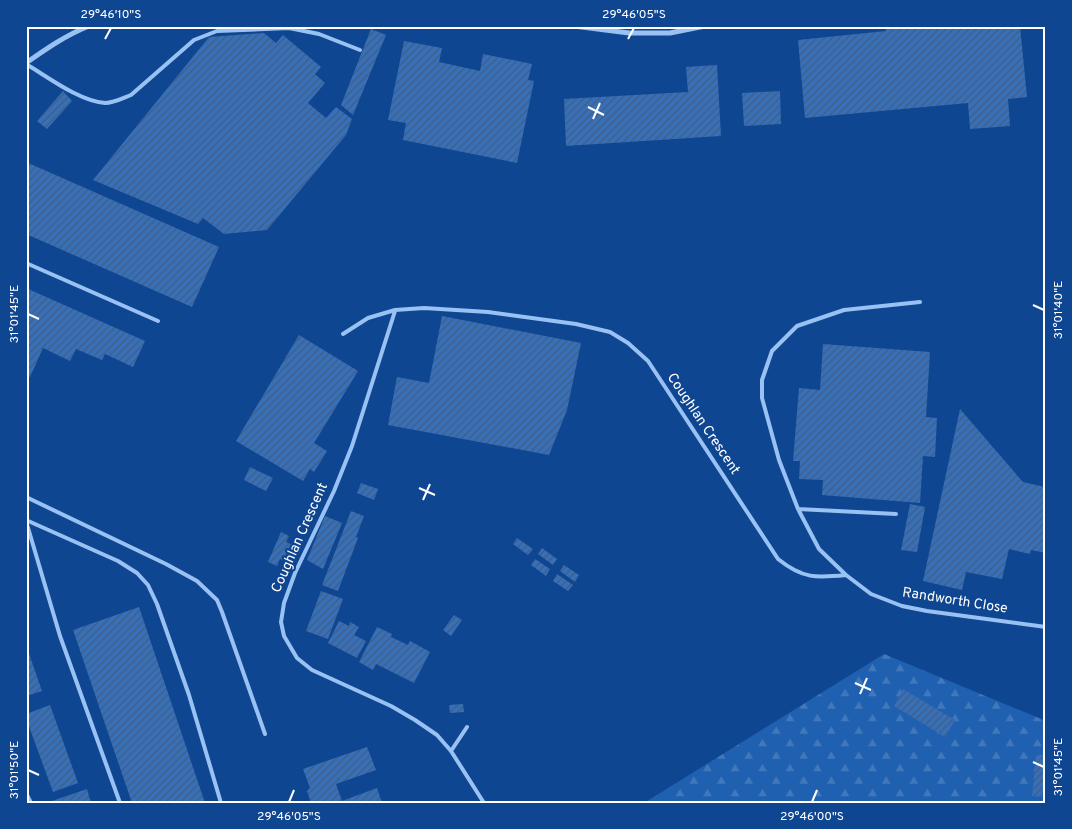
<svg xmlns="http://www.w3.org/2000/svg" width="1072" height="829" font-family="Overpass,sans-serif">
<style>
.forest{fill:url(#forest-firs)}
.building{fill:url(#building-hatch)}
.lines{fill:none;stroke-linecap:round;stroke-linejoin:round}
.lane{stroke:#99c1f4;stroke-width:4}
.street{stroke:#99c1f4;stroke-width:5}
.ticks{fill:none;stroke:#fff;stroke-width:2}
.labels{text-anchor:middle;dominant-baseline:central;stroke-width:4.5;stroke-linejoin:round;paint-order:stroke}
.street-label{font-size:14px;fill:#fff;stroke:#0f4691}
.neatline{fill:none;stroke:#fff;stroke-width:2}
.ticks-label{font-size:12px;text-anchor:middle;fill:#fff}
</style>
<defs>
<pattern id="forest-firs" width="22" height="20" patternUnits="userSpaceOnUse" patternTransform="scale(1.25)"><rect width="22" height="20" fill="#2060b0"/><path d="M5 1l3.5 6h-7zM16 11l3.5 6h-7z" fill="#4178bc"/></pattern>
<pattern id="building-hatch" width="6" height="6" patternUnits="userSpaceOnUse" patternTransform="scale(1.25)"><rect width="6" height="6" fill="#3770b9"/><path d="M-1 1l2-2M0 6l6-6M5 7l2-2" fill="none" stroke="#435c7d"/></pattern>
</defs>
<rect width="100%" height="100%" fill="#0f4691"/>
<path class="forest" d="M884 654 1046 721V803H644Z"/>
<path class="building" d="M885 26H1020L1027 97 1008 99 1010 126 970 129 968 103 805 118 798 40 886 31Z
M371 29 386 35 353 115 341 105Z
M264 33 276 43 283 35 321 67 315 74 325 83 308 103 326 118 336 107 352 119 346 135 267 230 224 234 203 218 198 224 93 180 209 37Z
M404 41 442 48 439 62 480 71 483 54 532 64 528 80 534 81 517 163 403 140 406 123 388 120Z
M717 65 721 136 566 146 564 99 688 92 686 67Z
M63 91 72 101 47 129 37 121Z
M780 91 781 124 744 126 742 93Z
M26 162 219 247 192 307 26 234Z
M26 288 145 341 133 367 105 354 102 360 76 349 70 361 43 348 30 377 26 375Z
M442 316 581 343 567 410 549 455 388 425 397 377 429 383Z
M299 335 358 371 314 443 327 451 314 472 310 469 303 481 236 441Z
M823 344 930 352 926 417 937 418 935 457 923 456 920 503 822 495 823 480 799 479 800 461H793L799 388 820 390Z
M960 409 1023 482 1045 487 1043 499 1046 500V553L1031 550 1030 554 1009 549 1002 579 966 572 962 590 923 581Z
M250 467 273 478 266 491 244 480Z
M361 483 378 489 374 500 357 493Z
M910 504 925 507 917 552 901 550Z
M351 511 364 516 356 537 358 538 338 591 322 585Z
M325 516 342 523 323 569 307 560Z
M281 532 289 536 286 542 296 546 289 563 280 559 277 566 268 562Z
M517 538 533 549 528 555 513 544Z
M542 548 557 559 553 565 538 554Z
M535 559 550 569 546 576 531 565Z
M564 565 579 575 575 582 560 571Z
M557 574 573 585 568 591 553 581Z
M321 591 343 599 328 639 306 631Z
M139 607 205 803H132L73 630Z
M454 615 462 620 451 636 443 630Z
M339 621 349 626 350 622 359 627 354 635 366 641 357 658 328 643Z
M377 627 392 634 391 637 408 645 410 641 430 652 414 683 376 664 373 670 359 662Z
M26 645 42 691 26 696Z
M903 689 955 720 945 737 894 706Z
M463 704 464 712 450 713 449 705Z
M50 705 78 783 53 792 26 718V714Z
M367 747 376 770 336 784 342 801 377 788 382 803H311L307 791 310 788 303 769Z
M1036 755H1046L1042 796H1032Z
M87 789 91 803H49V802Z"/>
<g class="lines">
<path class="lane" d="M26 64C48 77 79 101 105 103 114 103 123 98 131 95L194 40 217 31 289 28 319 34 360 50
M26 263 158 321
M920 302 844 310 797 326 772 351 762 380V398L779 460 798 509 819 549 846 575 871 594 902 606 927 611 1046 627
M395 311 352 446 334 491 295 573 284 603 281 622 284 636 297 658 312 670 391 706 415 720 437 735 451 751 484 803
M343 334 368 318 395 310 424 308 488 312 576 324 610 332 628 343 648 361 778 559C803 579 816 578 846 575
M26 497 166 564 197 581 217 600 222 612 265 734
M798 509 896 514
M26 520 118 561 137 573 148 585 157 604 189 695 221 803
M26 521 60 636 120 803
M451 751 467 727
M26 793 31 803"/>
<path class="street" d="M574 26 629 33H670L705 26
M26 63C46 49 66 35 89 26"/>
</g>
<path class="ticks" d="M105 39 111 28M628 39 634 28M588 107 604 115M593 119 600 103M1033 305 1044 310M28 314 39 319M419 488 435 495M423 500 430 484M855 683 871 690M860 694 867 678M1033 762 1044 767M28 770 39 775M289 802 294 790M812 802 817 790"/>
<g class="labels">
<g class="street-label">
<text transform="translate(703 424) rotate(56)">Coughlan Crescent</text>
<text transform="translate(300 538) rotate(-66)">Coughlan Crescent</text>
<text transform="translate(955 601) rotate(9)">Randworth Close</text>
</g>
</g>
<rect width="1072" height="829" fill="none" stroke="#0f4691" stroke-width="55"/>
<rect x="28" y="28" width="1016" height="774" class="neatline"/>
<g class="ticks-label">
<text x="111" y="18">29°46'10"S</text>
<text x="634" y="18">29°46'05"S</text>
<text transform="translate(1058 310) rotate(-90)" y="4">31°01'40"E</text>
<text transform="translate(14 314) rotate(-90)" y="4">31°01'45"E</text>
<text transform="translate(1058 767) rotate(-90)" y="4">31°01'45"E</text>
<text transform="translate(14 770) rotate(-90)" y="4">31°01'50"E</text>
<text x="289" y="820">29°46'05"S</text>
<text x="812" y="820">29°46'00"S</text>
</g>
</svg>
